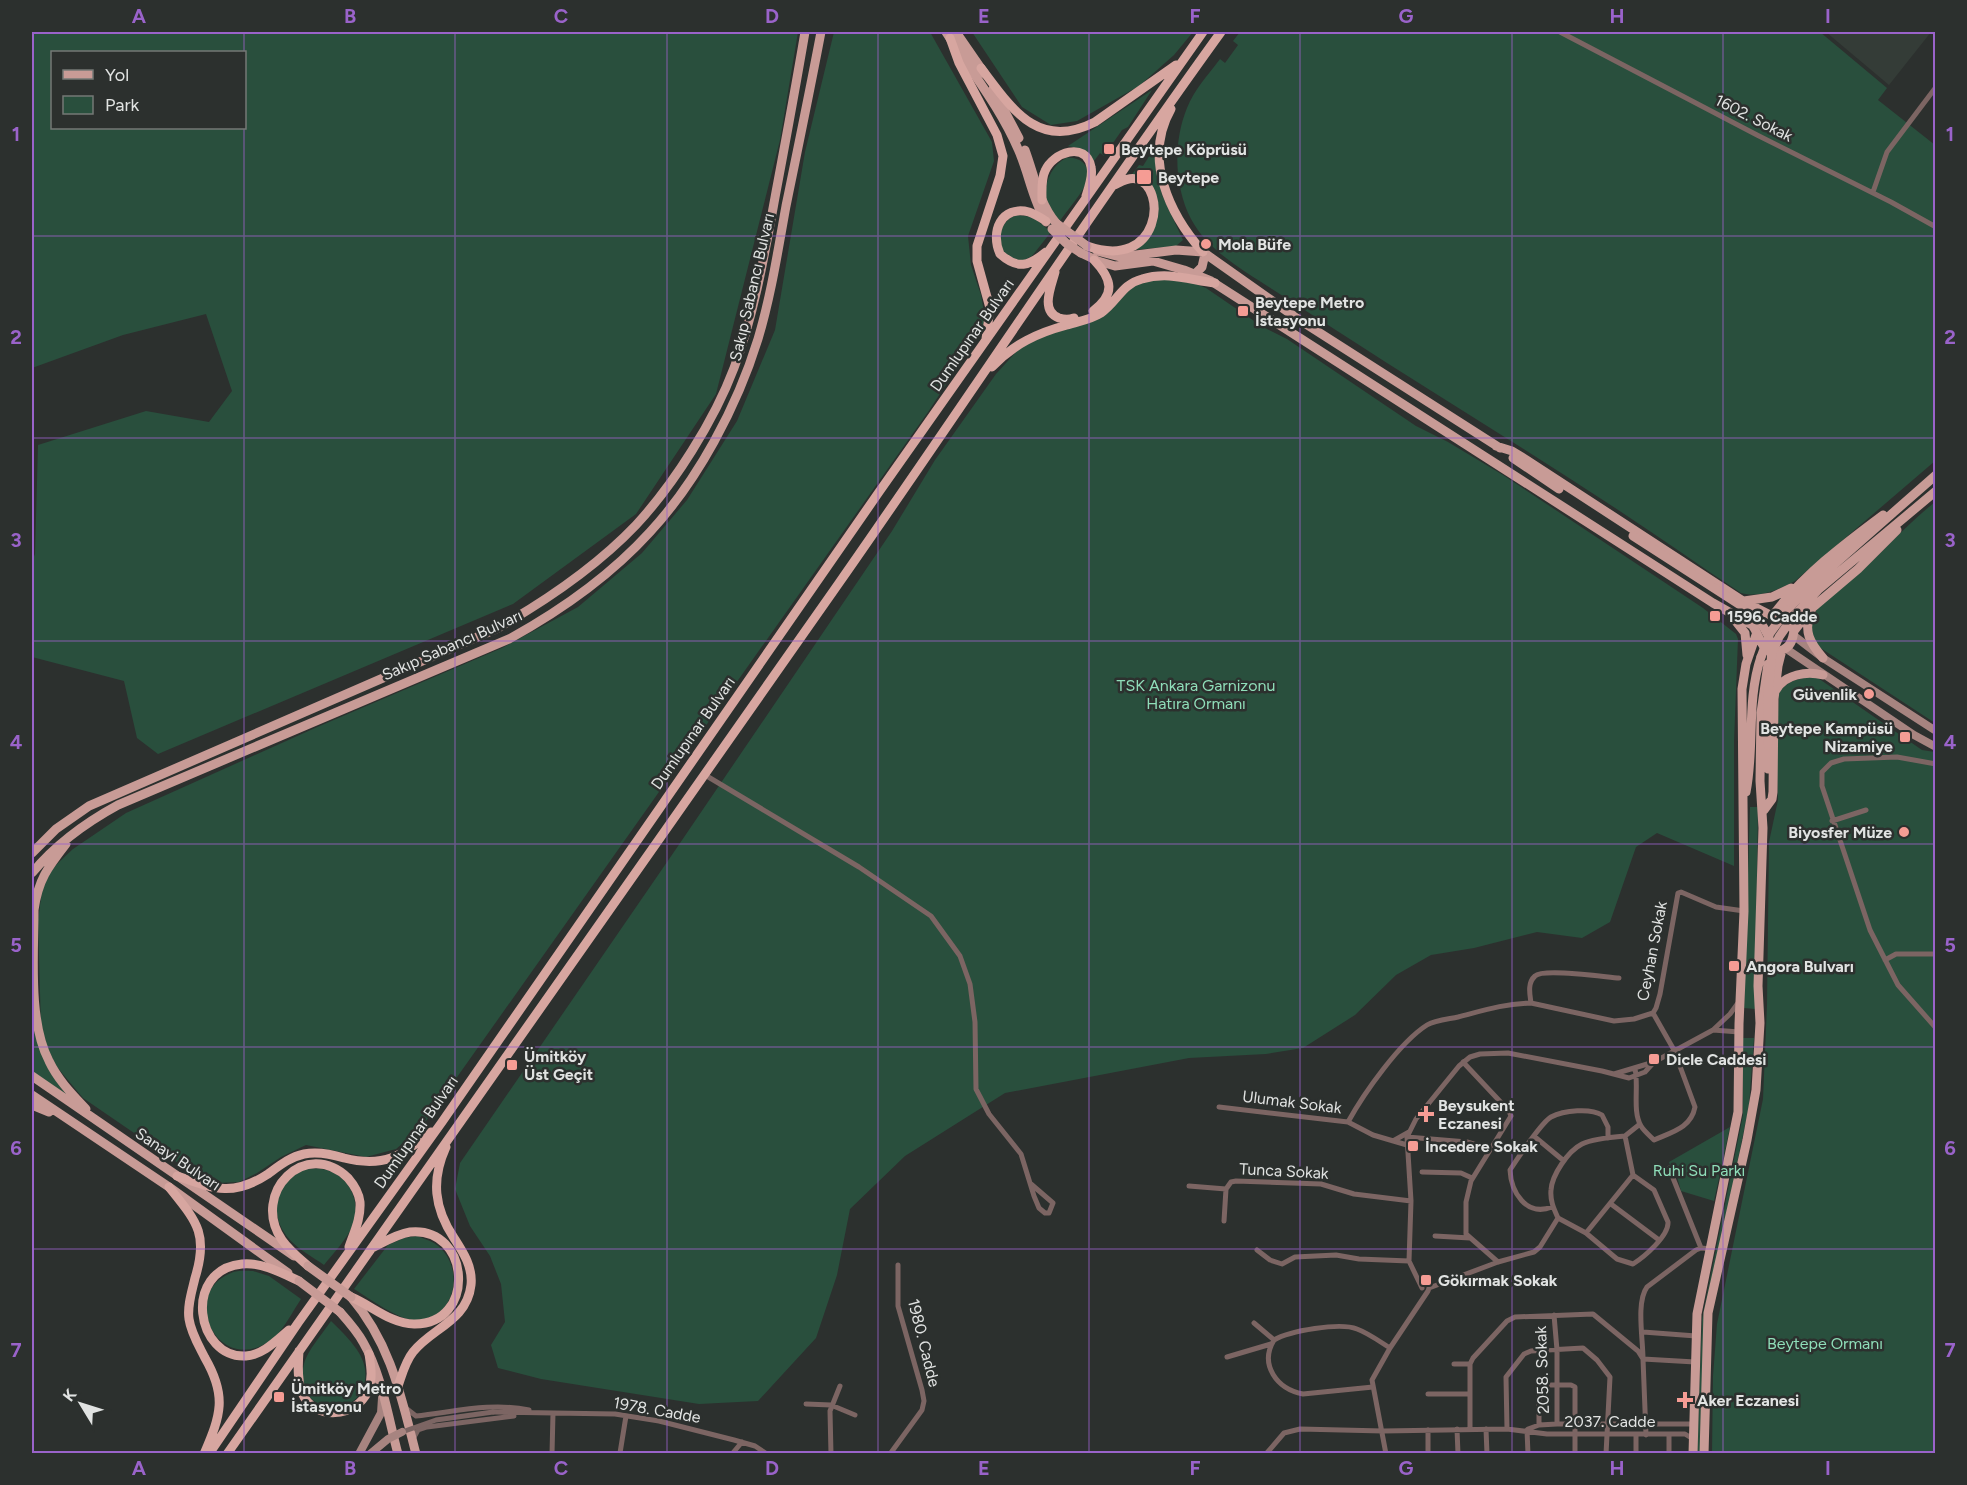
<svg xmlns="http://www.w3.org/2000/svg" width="1967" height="1485" font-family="Figtree,sans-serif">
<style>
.built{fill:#343c37}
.green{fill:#294f3d;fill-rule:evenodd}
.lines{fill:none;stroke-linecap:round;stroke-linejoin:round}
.minor{stroke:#7c6563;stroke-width:5}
.secondary{stroke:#a78480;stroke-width:8}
.primary{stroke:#c89b96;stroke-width:9}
.trunk{stroke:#d7a6a0;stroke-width:9}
.minor-bridge{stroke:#7c6563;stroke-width:5}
.secondary-bridge{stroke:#a78480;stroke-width:8}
.primary-bridge{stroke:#c89b96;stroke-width:9}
.grid{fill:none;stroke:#9a63ca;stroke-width:1.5;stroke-opacity:0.55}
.poi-dot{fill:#f59c94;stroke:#2c302e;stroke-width:2}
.labels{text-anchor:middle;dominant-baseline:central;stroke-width:5;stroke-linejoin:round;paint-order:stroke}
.street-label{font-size:16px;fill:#e1e3e2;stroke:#2c302e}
.poi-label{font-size:16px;font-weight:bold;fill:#e1e3e2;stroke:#2c302e;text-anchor:start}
.park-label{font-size:16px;fill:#8fdeb9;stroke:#2c302e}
.neatline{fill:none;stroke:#9a63ca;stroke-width:2}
.grid-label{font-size:20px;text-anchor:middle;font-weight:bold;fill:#9a63ca}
</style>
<rect width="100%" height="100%" fill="#2c302e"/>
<path class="built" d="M1826 32H1931L1889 85Z"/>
<path class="green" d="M32 32H798L780 140 716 394 636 514 513 604 158 754 137 738 124 681 32 657V561L35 554 38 445 146 411 209 422 232 391 206 314 123 335 32 368ZM52 52H244V128H52Z
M834 32H930L992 142 994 161 968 236 971 265 981 295 985 318 980 333 928 412 421 1128 396 1149 366 1157 306 1145 281 1157 257 1173 239 1182 217 1183 194 1174 83 1098 57 1067 48 1049 41 1027 38 920 42 891 50 872 58 863 73 849 126 813 315 728 502 648 578 607 642 553 687 500 737 421 775 330 805 152Z
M972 32H1193L1174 55 1139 86 1077 121 1051 125 1022 107Z
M1240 32H1820L1887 88 1878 100 1935 145V461L1795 581C1778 590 1761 598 1741 593 1697 564 1654 533 1609 504 1536 456 1461 410 1387 363 1349 338 1310 314 1272 289 1243 270 1208 251 1191 219 1174 186 1173 142 1187 108 1194 90 1208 75 1220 59L1225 63 1238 45 1233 41Z
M1152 90 1128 127 1122 130 1104 156 1100 153 1094 161 1081 149 1068 146Z
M1153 150 1155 152 1162 195 1183 240 1176 246 1134 250 1148 235 1154 196 1130 177 1139 165 1143 166Z
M1066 158C1080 156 1092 166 1087 181 1084 191 1066 212 1060 221 1056 216 1051 211 1048 205 1041 189 1050 166 1066 158Z
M1017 215 1033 217 1051 232 1032 256 1020 262 1007 257 998 244C1001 229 1003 220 1017 215Z
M1153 278 1193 283 1206 288 1263 327 1287 339 1416 426 1448 442 1503 475 1703 608 1736 634 1738 639 1734 741V866L1657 833 1636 847 1610 922 1582 938 1537 932 1474 948 1431 955 1396 975 1355 1015 1303 1048 1266 1054 1189 1058 1005 1093 905 1156 850 1209 837 1275 816 1338 758 1401 699 1404 541 1379 498 1368 491 1345 505 1322 501 1284 490 1256 470 1226 455 1189 460 1163 676 849 892 531 935 460 996 374 1027 340 1085 323 1129 288Z
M1935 502V723L1822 649C1809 638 1809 621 1818 608 1825 599 1848 583 1857 575 1884 551 1907 524 1935 502Z
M1815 676 1922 750 1935 752V1453L1712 1454 1713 1376 1717 1324 1763 1099 1767 1005 1769 842 1778 800 1776 753 1779 693C1787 680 1801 678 1815 676Z
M1750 807H1758L1755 1009 1744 1008Z
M32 1000C32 1037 44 1071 70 1098L32 1072Z
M1743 1038H1754L1749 1106 1704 1323 1700 1453 1697 1454 1702 1319 1743 1115Z
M1730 1127 1714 1201 1681 1191 1676 1173 1672 1171 1669 1162Z
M304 1169C309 1169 317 1168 322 1169 351 1174 364 1206 350 1231 343 1243 333 1254 324 1265 313 1257 299 1250 290 1240 267 1215 275 1183 304 1169Z
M417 1236C422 1238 429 1240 434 1243 467 1264 457 1321 415 1320 398 1320 369 1298 354 1289L388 1245 404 1238Z
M253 1271 269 1276 301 1299C293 1311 285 1327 275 1337 221 1382 176 1295 231 1273 237 1270 247 1271 253 1271Z
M331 1321C343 1333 363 1351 365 1369 372 1421 290 1420 304 1364 307 1351 323 1333 331 1321Z"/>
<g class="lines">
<path class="minor" d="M1560 32 1757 135 1891 202 1936 227
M1873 192 1887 152 1936 87
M1936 764 1897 757 1844 759 1831 763 1822 772V786L1870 930 1898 985 1936 1028
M705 775 859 867 931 916 960 956 970 984 975 1022 976 1089 989 1114 1021 1154 1034 1196 1039 1208 1045 1213H1049L1053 1203 1031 1184
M1832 821 1866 810
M1885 960 1896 954H1936
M1531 1003C1530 995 1527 983 1535 976 1543 968 1605 977 1619 978
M1653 1013 1656 1008 1660 994 1678 893 1681 892 1716 907 1744 911
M1713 1030 1739 1032
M1463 1062 1509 1111 1511 1116 1471 1181 1466 1202V1234L1498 1262
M1635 1069C1639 1086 1632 1111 1641 1126 1644 1131 1650 1136 1654 1140 1672 1132 1691 1128 1695 1107L1674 1050 1653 1013
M1614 1074 1654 1062 1713 1030 1730 1014 1738 1003
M1219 1107 1348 1122 1373 1135 1407 1145
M1348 1122C1364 1093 1400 1042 1427 1025 1435 1020 1449 1019 1458 1017 1485 1010 1503 1004 1531 1003L1614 1021 1634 1019 1653 1013
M1625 1136 1640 1124
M1407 1137 1467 1142 1490 1149
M1535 1137 1564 1161
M1393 1141 1409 1132
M1669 1168 1701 1248
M1422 1172 1461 1173 1472 1178
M1189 1186 1226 1189
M1611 1204 1659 1240
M1552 1207C1526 1217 1511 1192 1510 1170 1517 1159 1542 1122 1551 1117 1564 1110 1591 1108 1602 1115L1608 1127V1138
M1558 1218 1586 1233 1617 1259 1633 1264C1644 1257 1669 1236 1668 1222L1654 1190 1633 1175 1586 1233
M1558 1218C1554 1209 1550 1201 1551 1190 1552 1175 1568 1151 1582 1144 1592 1139 1613 1137 1625 1136L1633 1175
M1224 1221 1226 1189 1231 1182 1236 1181 1321 1184 1354 1194 1411 1201
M1435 1236 1470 1238
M1257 1250 1270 1260 1282 1264 1295 1257 1336 1255 1359 1259 1409 1261
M1422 1288 1409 1261 1411 1201 1407 1137 1416 1119 1459 1066 1470 1057 1480 1054 1508 1053 1602 1071 1629 1078 1645 1072 1654 1062
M1429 1288 1498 1262 1534 1252 1540 1247 1558 1218
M1554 1315 1557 1350V1424
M1254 1323 1274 1340C1259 1365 1277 1389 1303 1394L1373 1387
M1643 1332 1696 1336
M1274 1340C1289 1331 1340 1322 1357 1329 1368 1333 1379 1341 1390 1348
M1227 1357 1271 1344
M1695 1362 1643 1359C1643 1339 1636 1302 1647 1287L1696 1250 1701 1248 1711 1249
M1454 1364H1470
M1428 1394H1469
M806 1404 831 1405 855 1415
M407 1409 416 1416C454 1412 491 1402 529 1410
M493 1412 615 1414 659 1421 734 1440 755 1446 767 1454
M1539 1425V1388L1541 1385H1571L1575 1387V1454
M1457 1429 1458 1454
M1470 1429V1364L1473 1358 1507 1321 1515 1317 1593 1314 1638 1351 1643 1359 1646 1435
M1486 1429 1487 1454
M1507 1429 1506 1377 1524 1354 1531 1351 1583 1348 1597 1360 1610 1377 1606 1454
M1528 1429 1539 1425 1557 1424H1693
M1428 1430V1454
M1527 1430 1528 1454
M1669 1434V1454
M1636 1435V1454
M413 1439 418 1430 427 1427 514 1416
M552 1454 553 1413
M622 1454 620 1453 626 1416
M732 1454 742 1442
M831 1454 830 1411 840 1386
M890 1454 922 1410 924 1401 922 1390 898 1306V1265
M1266 1454 1284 1433 1300 1429 1383 1431 1507 1429 1547 1434H1685L1693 1439
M1386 1454 1372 1380 1390 1348 1428 1291 1429 1288"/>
<path class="secondary" d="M1793 635 1823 658 1936 731
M1785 648 1914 735 1936 747
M359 1454 381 1413 382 1398"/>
<path class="primary" d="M946 32C970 70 1000 107 1018 149 1029 173 1032 199 1046 222
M956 32 985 74
M993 89 1019 138
M1025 150C1034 174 1039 203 1056 223
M1097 251 1120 257 1176 250 1203 252 1298 319 1500 448
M1081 253 1098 261 1115 266 1153 261 1184 270 1211 281 1713 603 1752 625C1760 633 1762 664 1786 648 1792 644 1793 637 1794 631L1786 618 1776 614 1770 615 1743 601 1525 459 1512 451 1496 446
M1195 274 1202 267 1205 254
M1513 458 1559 489
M1744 601 1772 597 1791 588
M1787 610 1813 583 1936 475
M1811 612C1803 631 1810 643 1823 658
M1774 614C1803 575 1844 544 1883 515
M1793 617 1819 589 1936 491
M1734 619 1745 633 1747 655
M1794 631 1812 608 1858 569 1897 530
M1776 690C1785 674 1807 671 1823 675
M1768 745V769
M1746 792C1755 747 1746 701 1761 657
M1764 810 1772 799 1773 792 1774 699 1778 666 1782 650
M66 844C48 867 38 880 34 910 34 955 28 1021 49 1061 58 1080 72 1094 86 1109
M32 853 56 829 89 806 498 628C547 600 597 566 636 525 674 484 714 421 734 368 755 312 765 252 776 192 786 139 796 85 805 32
M32 873C56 844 85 823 118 805L509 639C560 611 610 576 650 532 698 480 737 407 758 339 771 296 778 250 786 206 798 148 810 90 821 32
M32 1076 294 1256
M32 1095 169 1187 288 1273
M32 1105 49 1112
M351 1297C391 1344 401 1396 416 1454
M340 1312C348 1321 357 1331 363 1342 382 1375 388 1417 398 1454
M1693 1454 1697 1314 1738 1112 1739 1024 1744 911 1742 689 1746 664 1756 635
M1704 1454 1708 1313 1747 1140 1756 1090 1760 1023 1758 986 1763 828 1760 781 1761 713 1768 664"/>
<path class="trunk" d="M950 38 959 63 997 135 1003 156 1000 176 977 246V261L990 308 986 339
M981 68C1012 109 1038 151 1095 122L1176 65
M1171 109C1143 158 1169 214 1203 252
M1042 200C1042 191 1041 179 1045 171 1053 152 1086 141 1091 167 1093 176 1089 187 1086 196
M1046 221C1041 218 1035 214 1029 212 1001 205 990 232 1000 254 1018 270 1029 266 1046 252
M1087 246C1161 272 1168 186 1136 179 1129 177 1121 182 1114 185
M1055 272C1051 287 1040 311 1059 318 1065 320 1069 320 1074 318
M1093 311C1116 294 1112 279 1094 260
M992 367C1014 344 1037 333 1067 325 1079 321 1090 320 1101 313 1117 302 1122 284 1142 279 1168 271 1190 280 1215 283
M177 1176C214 1189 233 1197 268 1174 279 1166 290 1157 304 1154 318 1151 331 1154 344 1158 384 1168 402 1156 431 1132
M169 1187C196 1221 209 1233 195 1278 192 1291 187 1306 189 1319 191 1333 199 1346 205 1358 227 1396 221 1415 204 1454
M308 1266C299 1258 289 1250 282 1240 250 1193 306 1137 348 1178 354 1185 359 1193 360 1202 361 1219 354 1232 349 1247
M351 1297C371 1305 391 1324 414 1324 477 1325 471 1226 410 1232 397 1234 384 1242 372 1248
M289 1330C277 1340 263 1355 246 1356 196 1359 182 1270 242 1264 262 1262 282 1273 299 1281
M299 1351C298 1364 297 1380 302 1393 314 1421 356 1418 368 1391 373 1379 371 1367 369 1354
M398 1386C402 1375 405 1362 413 1352 432 1328 467 1321 471 1285 473 1267 463 1252 454 1238 434 1208 431 1180 446 1147
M209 1454 298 1323 442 1122 879 492 1203 32
M227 1454C429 1162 636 874 839 583 967 400 1090 213 1221 32"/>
<path class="minor-bridge" d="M402 1432 436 1420 493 1412"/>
<path class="secondary-bridge" d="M370 1454 388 1439 402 1432"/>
<path class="primary-bridge" d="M1056 223 1087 246
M1052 229 1066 243 1081 253
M1633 536 1751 612C1781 642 1770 657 1768 694 1767 711 1768 728 1768 745
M1772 653 1779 637 1793 617
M1761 657 1770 633 1787 610
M308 1266 351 1297
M299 1281 340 1312"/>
</g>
<path class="grid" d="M244 32V52M455 32V1454M667 32V1454M878 32V1454M1089 32V1454M1300 32V1454M1512 32V1454M1723 32V1454M244 128V1454M32 236H1936M32 438H1936M32 641H1936M32 844H1936M32 1047H1936M32 1249H1936"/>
<g class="poi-dot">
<rect x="1103" y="143" width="12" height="12" rx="3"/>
<rect x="1136" y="169" width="16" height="16" rx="3"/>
<circle cx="1206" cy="244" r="6"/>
<rect x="1237" y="305" width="12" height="12" rx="3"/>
<rect x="1709" y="610" width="12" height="12" rx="3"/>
<circle cx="1869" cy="694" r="6"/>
<rect x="1899" y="731" width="12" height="12" rx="3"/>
<circle cx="1904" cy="832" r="6"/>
<rect x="1728" y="960" width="12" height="12" rx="3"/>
<rect x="1648" y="1053" width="12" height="12" rx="3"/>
<rect x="506" y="1059" width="12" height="12" rx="3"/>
<path d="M1423 1105h6v6h6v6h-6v6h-6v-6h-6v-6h6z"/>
<rect x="1407" y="1140" width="12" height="12" rx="3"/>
<rect x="1420" y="1274" width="12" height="12" rx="3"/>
<rect x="273" y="1391" width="12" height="12" rx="3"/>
<path d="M1682 1391h6v6h6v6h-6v6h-6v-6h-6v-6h6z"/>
</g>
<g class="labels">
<g class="street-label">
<text transform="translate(1754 118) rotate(27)">1602. Sokak</text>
<text transform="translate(752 287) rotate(-77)">Sakıp Sabancı Bulvarı</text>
<text transform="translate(972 335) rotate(-55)">Dumlupınar Bulvarı</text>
<text transform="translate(452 645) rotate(-24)">Sakıp Sabancı Bulvarı</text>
<text transform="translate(693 733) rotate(-55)">Dumlupınar Bulvarı</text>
<text transform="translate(1652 951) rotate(-79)">Ceyhan Sokak</text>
<text transform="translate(1292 1102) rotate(7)">Ulumak Sokak</text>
<text transform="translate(416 1132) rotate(-55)">Dumlupınar Bulvarı</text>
<text transform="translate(178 1159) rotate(34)">Sanayi Bulvarı</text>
<text transform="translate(1284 1171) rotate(3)">Tunca Sokak</text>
<text transform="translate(924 1343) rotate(76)">1980. Cadde</text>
<text transform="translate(1542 1370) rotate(-92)">2058. Sokak</text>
<text transform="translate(657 1410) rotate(10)">1978. Cadde</text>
<text x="1610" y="1421">2037. Cadde</text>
</g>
<g class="poi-label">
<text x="1121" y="149">Beytepe Köprüsü</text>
<text x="1158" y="177">Beytepe</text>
<text x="1218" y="244">Mola Büfe</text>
<text x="1255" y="302">Beytepe Metro<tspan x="1255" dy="18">İstasyonu</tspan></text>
<text x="1727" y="616">1596. Cadde</text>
<text x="1857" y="694" text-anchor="end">Güvenlik</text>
<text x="1893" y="728" text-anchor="end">Beytepe Kampüsü<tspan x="1893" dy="18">Nizamiye</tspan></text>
<text x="1892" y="832" text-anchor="end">Biyosfer Müze</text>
<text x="1746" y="966">Angora Bulvarı</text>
<text x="524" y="1056">Ümitköy<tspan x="524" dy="18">Üst Geçit</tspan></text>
<text x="1666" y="1059">Dicle Caddesi</text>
<text x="1438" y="1105">Beysukent<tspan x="1438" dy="18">Eczanesi</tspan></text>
<text x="1425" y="1146">İncedere Sokak</text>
<text x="1438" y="1280">Gökırmak Sokak</text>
<text x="291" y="1388">Ümitköy Metro<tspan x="291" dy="18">İstasyonu</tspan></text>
<text x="1697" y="1400">Aker Eczanesi</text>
</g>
<g class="park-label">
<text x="1196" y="685">TSK Ankara Garnizonu<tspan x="1196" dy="18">Hatıra Ormanı</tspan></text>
<text x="1699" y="1170">Ruhi Su Parkı</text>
<text x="1825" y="1343">Beytepe Ormanı</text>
</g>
</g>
<rect width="1967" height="1485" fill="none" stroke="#2c302e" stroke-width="66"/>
<rect x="51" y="51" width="195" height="78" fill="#2c302e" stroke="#747876" stroke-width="1.5"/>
<rect x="63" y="70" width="30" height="9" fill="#c89b96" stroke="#747876" stroke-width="1.5"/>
<text x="105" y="81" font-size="18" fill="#e1e3e2">Yol</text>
<rect x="63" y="96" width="30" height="18" fill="#294f3d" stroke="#747876" stroke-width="1.5"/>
<text x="105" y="111" font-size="18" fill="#e1e3e2">Park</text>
<g transform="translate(81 1404) rotate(308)" stroke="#2c302e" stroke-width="4.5" paint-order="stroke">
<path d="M0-4.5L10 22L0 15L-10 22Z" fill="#e1e3e2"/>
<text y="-9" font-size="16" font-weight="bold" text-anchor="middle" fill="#e1e3e2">K</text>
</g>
<rect x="33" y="33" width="1901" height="1419" class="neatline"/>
<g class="grid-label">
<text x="139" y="23">A</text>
<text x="350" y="23">B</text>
<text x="561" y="23">C</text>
<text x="772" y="23">D</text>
<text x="984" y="23">E</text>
<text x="1195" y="23">F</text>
<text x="1406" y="23">G</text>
<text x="1617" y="23">H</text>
<text x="1828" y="23">I</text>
<text x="16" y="141">1</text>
<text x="1950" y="141">1</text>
<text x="16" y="344">2</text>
<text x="1950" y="344">2</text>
<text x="16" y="547">3</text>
<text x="1950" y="547">3</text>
<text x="16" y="749">4</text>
<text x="1950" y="749">4</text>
<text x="16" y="952">5</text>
<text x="1950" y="952">5</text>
<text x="16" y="1155">6</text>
<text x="1950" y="1155">6</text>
<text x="16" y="1357">7</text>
<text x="1950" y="1357">7</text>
<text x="139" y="1475">A</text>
<text x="350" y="1475">B</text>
<text x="561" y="1475">C</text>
<text x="772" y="1475">D</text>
<text x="984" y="1475">E</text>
<text x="1195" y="1475">F</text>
<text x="1406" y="1475">G</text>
<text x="1617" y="1475">H</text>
<text x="1828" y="1475">I</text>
</g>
</svg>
